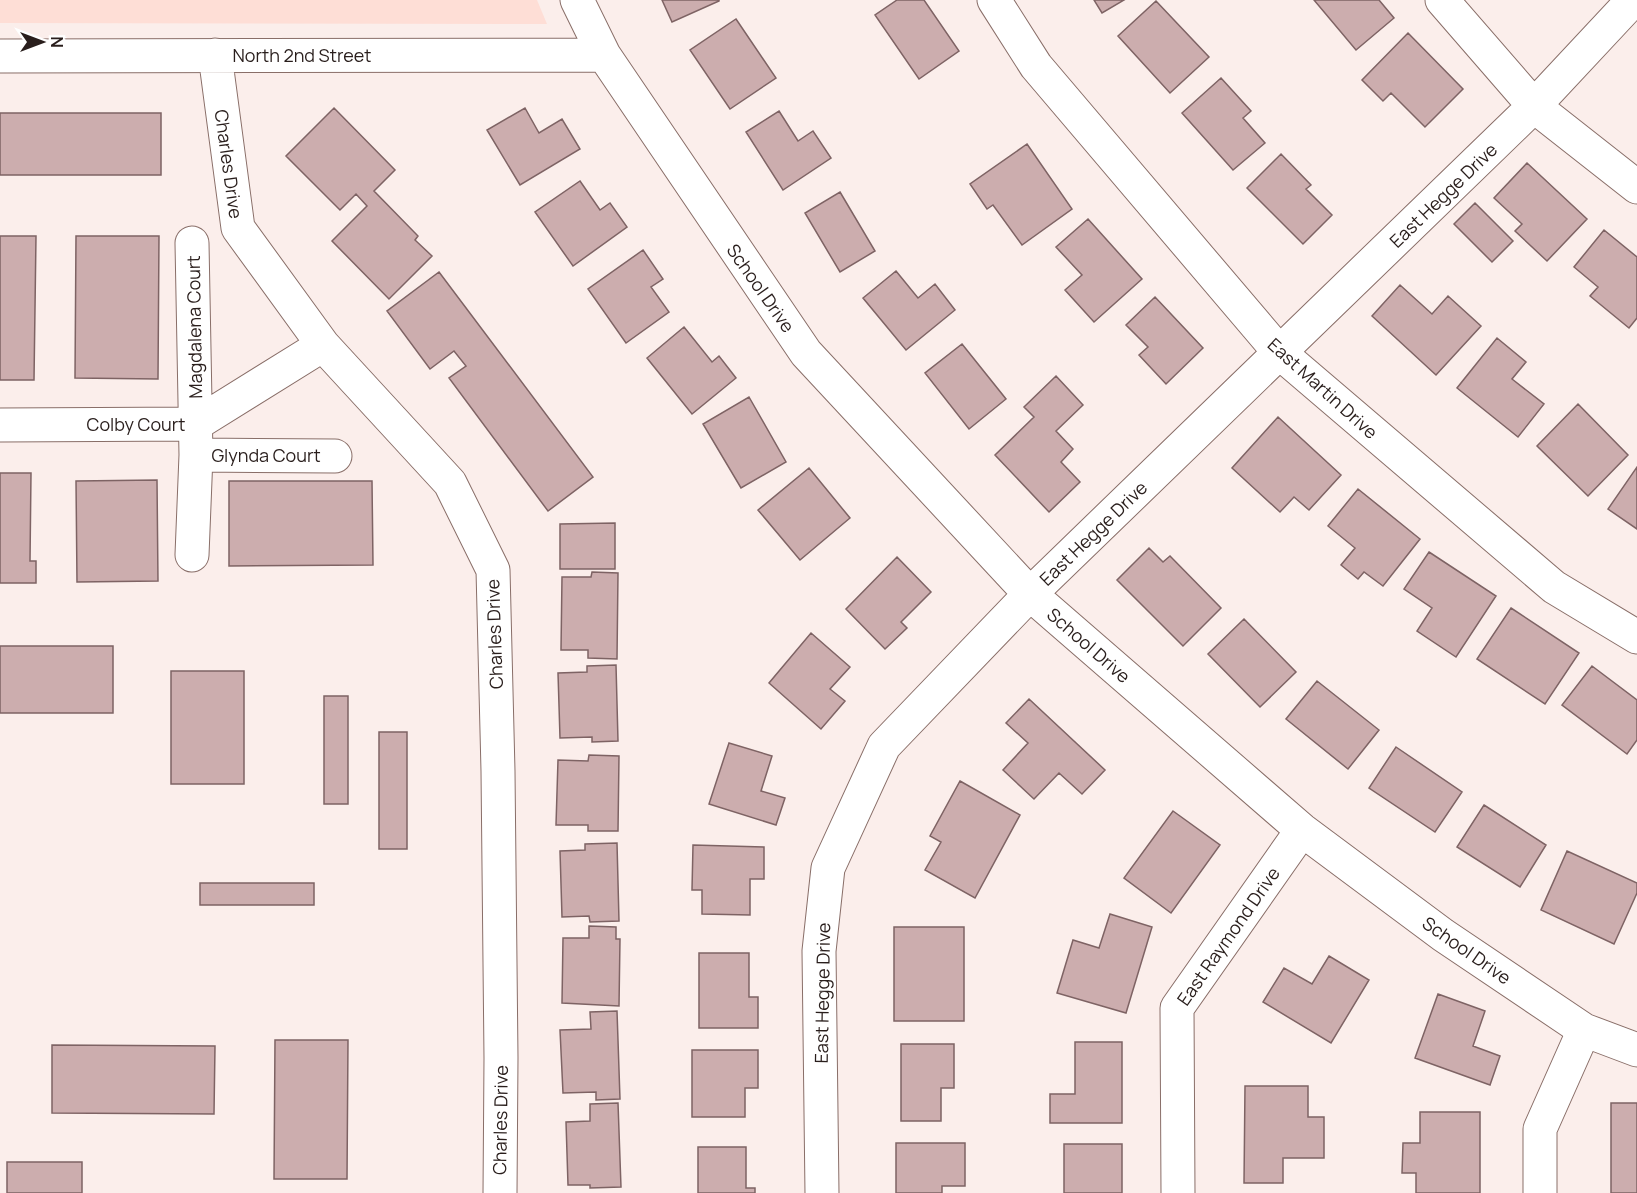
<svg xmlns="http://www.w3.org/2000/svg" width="1637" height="1193" font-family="Manrope,sans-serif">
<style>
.built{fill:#feded6}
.building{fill:#ccadae;stroke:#7e6364;stroke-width:1.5}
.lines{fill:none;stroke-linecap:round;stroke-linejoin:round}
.minor-casing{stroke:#896e68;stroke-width:35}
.minor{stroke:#fff;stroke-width:33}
.labels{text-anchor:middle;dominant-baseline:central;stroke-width:4.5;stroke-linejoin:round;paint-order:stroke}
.street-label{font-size:18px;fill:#291e1c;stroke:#fff}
</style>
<rect width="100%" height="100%" fill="#fbeeeb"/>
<path class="built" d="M0 0H537L547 24 0 23Z"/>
<path class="building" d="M662 0H719V1L672 22Z
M897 0H924L959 51 919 79 875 15Z
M1094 0H1124L1102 13Z
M1314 0H1379L1394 18 1356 50Z
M1156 1 1209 57 1170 93 1118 36Z
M736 19 776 78 730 109 690 50Z
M1408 33 1463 89 1425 127 1391 93 1383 101 1362 80Z
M1221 78 1251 111 1243 118 1265 143 1233 170 1182 113Z
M334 108 395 170 374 191 418 236 415 240 432 256 389 299 332 241 367 206 356 194 340 210 286 156Z
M525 108 539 133 562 119 580 149 520 185 487 130Z
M779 111 798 141 813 131 831 158 783 190 746 132Z
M0 113H161V175H0Z
M1027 144 1072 209 1022 245 993 205 987 209 970 184Z
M1281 154 1311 185 1306 189 1332 215 1303 244 1247 188Z
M1527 163 1587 219 1547 261 1515 231 1522 224 1494 198Z
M580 181 600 210 610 203 627 227 573 266 535 212Z
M840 192 875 251 840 272 805 213Z
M1475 203 1513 241 1492 262 1454 224Z
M1088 219 1142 279 1094 322 1065 290 1082 275 1056 247Z
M1604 230 1637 257V318L1629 328 1590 296 1598 287 1574 267Z
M0 236H36L34 380H0Z
M76 236H159L158 379 75 378Z
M643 250 663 279 651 287 669 312 626 343 588 289Z
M896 271 918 298 935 284 955 310 906 350 863 298Z
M439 272 593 477 548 511 449 378 466 366 454 351 430 369 387 311Z
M1400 285 1432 314 1448 296 1481 326 1436 375 1372 316Z
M1155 297 1203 348 1166 384 1139 355 1148 347 1126 325Z
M684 327 712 362 719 356 736 378 692 414 647 358Z
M1497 338 1526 362 1512 379 1544 404 1518 437 1457 388Z
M962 344 1006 399 969 429 925 373Z
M1056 376 1083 405 1056 431 1073 449 1061 462 1080 482 1049 512 995 455 1034 417 1024 407Z
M749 397 786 462 741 488 703 424Z
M1578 404 1628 455 1588 496 1537 446Z
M1278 417 1341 475 1309 510 1294 497 1280 512 1232 468Z
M1637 467V529L1608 509Z
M809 468 850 518 800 560 758 510Z
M0 473H31L30 561H36V583H0Z
M157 480 158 581 77 582 76 481Z
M229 481H372L373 565 229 566Z
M1358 489 1420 539 1383 586 1364 572 1358 579 1341 565 1355 548 1328 526Z
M615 523V569H560V524Z
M1149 548 1163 562 1170 556 1221 608 1183 646 1117 580Z
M1429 552 1496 596 1456 657 1417 631 1432 608 1404 589Z
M897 557 931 592 901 622 907 628 885 649 846 609Z
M592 572 618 573 617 659 588 658V650H561L562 577H591Z
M1511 608 1579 653 1545 704 1477 659Z
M1244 619 1296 672 1260 707 1208 654Z
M811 633 850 667 830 689 845 701 821 729 769 683Z
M0 646H113V713H0Z
M616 665 618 741 592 742V737L560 738 558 673 587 672V666Z
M1592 666 1637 700V740L1627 754 1562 705Z
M171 671H244V784H171Z
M1317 681 1379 730 1348 769 1286 719Z
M324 696H348V804H324Z
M1029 699 1105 770 1082 794 1059 773 1034 799 1003 770 1028 743 1006 723Z
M379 732H407V849H379Z
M729 743 772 756 761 791 785 798 776 825 709 804Z
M1396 747 1462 792 1435 832 1369 788Z
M589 755 619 756 618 831H588V825H556L558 760 588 761Z
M960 781 1020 815 975 898 925 870 941 842 930 836Z
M1484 805 1546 845 1520 887 1457 847Z
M1173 811 1220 845 1171 913 1124 878Z
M617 843 619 921 590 922 589 916 562 917 560 851 585 850V844Z
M693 845 764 847V879H750V915L702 914V890H692Z
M1567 851 1637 883V893L1614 944 1541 910Z
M200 883H314V905H200Z
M1110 914 1152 927 1126 1013 1057 993 1073 940 1099 948Z
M589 926 616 927V939H620L619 1006 562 1003 563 938H589Z
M894 927H964V1021H894Z
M699 953H749V997H758V1028H699Z
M1329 956 1369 980 1331 1043 1263 1002 1284 968 1312 984Z
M1438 994 1485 1011 1473 1046 1500 1056 1490 1085 1415 1058Z
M617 1011 620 1099 596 1100V1092L563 1093 560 1030 591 1029 590 1012Z
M275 1040H348L347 1179H274Z
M1075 1042H1122V1123H1050V1094H1075Z
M901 1044H954V1088H941V1121H901Z
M52 1045 215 1046 214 1114 52 1113Z
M692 1050H758V1088H745V1117H692Z
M1245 1086H1308V1117H1324V1158H1283V1183H1244Z
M618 1103 621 1187 590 1188V1185H568L566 1122 590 1121V1104Z
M1611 1103H1637V1193H1611Z
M1420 1112H1480V1193H1416V1173H1402L1403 1143H1420Z
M896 1143H965V1186H942V1193H896Z
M1064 1144H1122V1193H1064Z
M698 1147H746V1188H755V1193H698Z
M7 1162H82V1193H7Z"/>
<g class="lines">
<defs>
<path id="minor" d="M577 0 604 55 806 353 1030 594 1302 830 1443 935 1584 1030 1637 1050
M994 0 1036 66 1280 353 1554 587 1637 637
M1442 0 1534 106 1637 187
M215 55 238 228 323 345 450 483 493 570 498 771 501 1058 500 1193
M0 56 604 55
M192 243 196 455 192 555
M0 425 196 424 323 345
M196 455 335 456
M822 1193 819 951 828 868 884 746 1030 594 1534 106 1633 0
M1178 1193 1177 1008 1302 830
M1540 1193V1129L1584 1030"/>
</defs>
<use href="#minor" class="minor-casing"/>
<use href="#minor" class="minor"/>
</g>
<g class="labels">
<g class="street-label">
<text x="302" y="55">North 2nd Street</text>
<text transform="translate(229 164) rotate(82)">Charles Drive</text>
<text transform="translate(1443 195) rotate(-44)">East Hegge Drive</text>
<text transform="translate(761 288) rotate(55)">School Drive</text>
<text transform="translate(194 327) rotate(-91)">Magdalena Court</text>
<text transform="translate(1323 388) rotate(42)">East Martin Drive</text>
<text x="136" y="424">Colby Court</text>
<text x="266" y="455">Glynda Court</text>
<text transform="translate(1093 533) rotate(-44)">East Hegge Drive</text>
<text transform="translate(494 634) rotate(-92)">Charles Drive</text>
<text transform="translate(1089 645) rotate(41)">School Drive</text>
<text transform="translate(1228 936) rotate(-55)">East Raymond Drive</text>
<text transform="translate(1467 950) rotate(35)">School Drive</text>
<text transform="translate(822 993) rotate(-89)">East Hegge Drive</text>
<text transform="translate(500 1120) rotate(-89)">Charles Drive</text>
</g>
</g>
<g transform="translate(42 42) rotate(90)" stroke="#ffffff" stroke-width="4.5" paint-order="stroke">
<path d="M0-4.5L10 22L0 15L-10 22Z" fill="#291e1c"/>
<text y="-9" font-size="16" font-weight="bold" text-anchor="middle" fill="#291e1c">N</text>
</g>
</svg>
